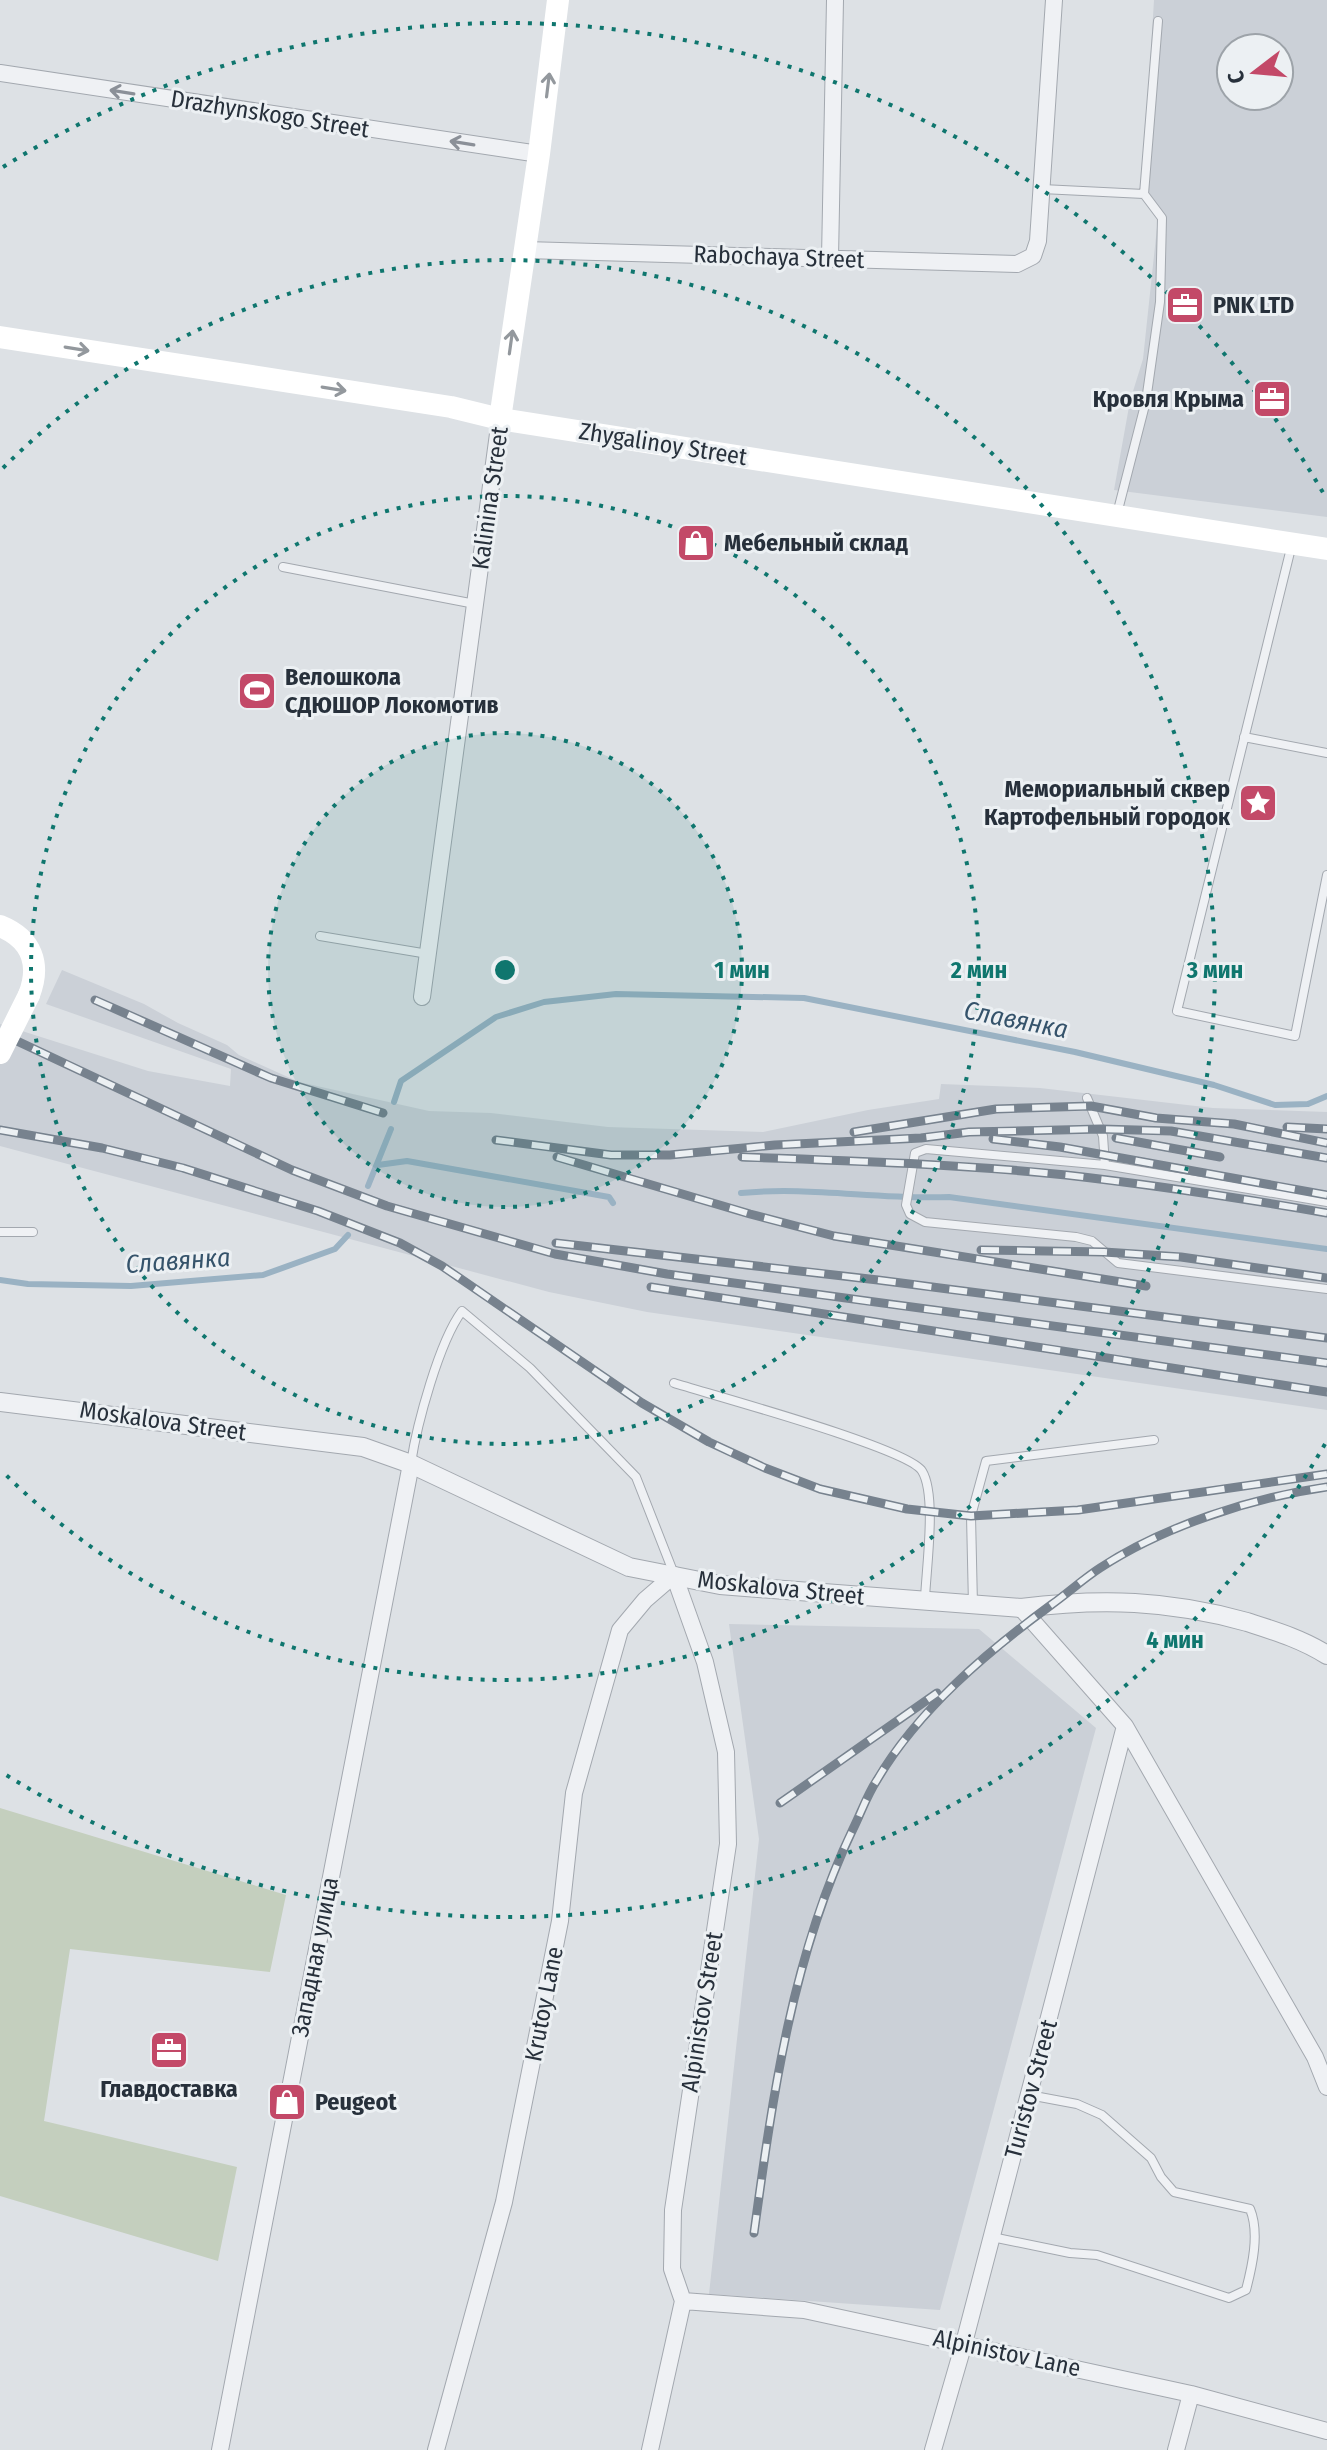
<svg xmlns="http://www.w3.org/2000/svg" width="1327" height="2450" font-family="'Fira Sans Condensed',sans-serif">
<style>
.built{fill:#cbd0d7;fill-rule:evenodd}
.green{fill:#c4cfbe}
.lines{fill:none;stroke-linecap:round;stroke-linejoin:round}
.stream{stroke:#9ab2c3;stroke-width:6}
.service-casing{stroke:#a3a8af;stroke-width:10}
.minor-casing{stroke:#a3a8af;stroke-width:18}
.tertiary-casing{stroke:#a3a8af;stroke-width:20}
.service{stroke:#eff1f4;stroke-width:8}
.minor{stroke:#eff1f4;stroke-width:16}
.tertiary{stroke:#eff1f4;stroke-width:18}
.secondary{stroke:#fff;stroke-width:22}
.rail-casing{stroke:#77828e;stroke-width:9}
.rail{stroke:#ecf0f3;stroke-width:6;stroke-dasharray:18;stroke-linecap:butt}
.secondary-bridge{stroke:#fff;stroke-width:22}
.oneway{stroke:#93989d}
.oneway2{stroke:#8b9098}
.ring{fill:none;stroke:#0f766e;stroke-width:4;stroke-dasharray:4 8}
.labels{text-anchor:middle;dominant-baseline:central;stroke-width:6;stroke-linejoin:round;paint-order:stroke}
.street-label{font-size:24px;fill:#27303b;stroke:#ecf0f3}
.poi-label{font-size:24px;font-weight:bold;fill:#27303b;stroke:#ecf0f3;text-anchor:start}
.water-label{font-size:26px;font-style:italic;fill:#35536b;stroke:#ecf0f3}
.centre{fill:#0f766e;stroke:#ecf0f3;stroke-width:4}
.ring-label{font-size:24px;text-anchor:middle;font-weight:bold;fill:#0f766e;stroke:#ecf0f3;stroke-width:6;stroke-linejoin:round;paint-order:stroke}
</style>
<rect width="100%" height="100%" fill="#dde1e5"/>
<path class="built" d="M1154 0H1327V517L1114 490 1130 401 1143 359 1158 218 1142 197ZM1231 48H1279V96H1231Z
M62 970 144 1004 178 1023 227 1045 239 1055 299 1082 429 1111 491 1113 608 1127 763 1132 868 1110 939 1099 941 1084 1040 1088 1213 1108 1327 1112V1410L647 1312 549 1292 0 1146V1024L148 1071 230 1086 231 1069 46 1004Z
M729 1624 979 1629 1096 1728 940 2310 709 2294 759 1839Z"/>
<path class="green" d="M0 1808 286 1895 270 1972 70 1949 44 2121 237 2167 218 2261 0 2196Z"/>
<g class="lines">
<path class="stream" d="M394 1102 401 1081 496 1017 544 1002 616 994 804 998 1075 1052 1214 1085 1275 1105 1308 1104 1327 1096
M378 1165 407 1161 609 1197 613 1203
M368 1186 391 1129
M741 1193C810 1186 879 1200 949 1197L1327 1249
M0 1280 28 1284 131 1286 263 1275 335 1249 348 1235"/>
<defs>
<path id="service" d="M1042 189 1144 194
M1117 514 1146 401 1160 302 1162 218 1144 194 1158 21
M1292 544 1177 1011 1295 1036 1327 875
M283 567 475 604
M1244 737 1327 753
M320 936 428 954
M1087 1098 1103 1136 1105 1165
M1327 1202 1105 1165 926 1149 915 1153 906 1205 910 1214 925 1222 1076 1237 1092 1241 1118 1263 1327 1289
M0 1232H33
M674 1383C712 1395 908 1448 922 1471 937 1495 926 1570 925 1599
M411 1463C417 1424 439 1342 462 1311L530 1368 636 1477 674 1574
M973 1605 971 1516 986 1461 1154 1440
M992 2237 1070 2253 1097 2255 1229 2298 1246 2290C1252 2267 1260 2233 1250 2209L1174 2192 1161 2177 1151 2158 1102 2115 1077 2104 1029 2095"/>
<path id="minor" d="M0 73 539 154
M525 250 1017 264 1033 256 1038 241 1054 0
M830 258 835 0
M422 997 500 419
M1021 1608 1125 1726 1315 2057 1327 2087
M683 2301 804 2310 1191 2394 1327 2431
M220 2450 411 1464
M436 2450 504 2202 560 1921 574 1793 620 1630 645 1600 674 1575 705 1662 726 1752 728 1844 673 2210 672 2269 683 2301 650 2450
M933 2450 964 2343 1125 1726
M1176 2450 1191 2394"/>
<path id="tertiary" d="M0 1402 363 1447 411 1464 629 1567 720 1585 1021 1608C1101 1598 1169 1600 1247 1622 1275 1631 1302 1639 1327 1655"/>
</defs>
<use href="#service" class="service-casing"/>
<use href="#minor" class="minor-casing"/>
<use href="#tertiary" class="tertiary-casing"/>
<use href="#service" class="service"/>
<use href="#minor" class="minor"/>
<use href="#tertiary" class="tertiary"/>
<path class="secondary" d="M0 337 451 407 500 419 1327 549
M500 419 539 154 558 0
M0 926C32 939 41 964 29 995"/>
<defs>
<path id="rail" d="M95 1000 271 1078 383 1113
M0 1033 292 1170 387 1206 555 1254 667 1274 1327 1363
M1287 1127 1327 1129
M0 1130 102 1148 183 1168 318 1211 400 1243 442 1266 642 1403 709 1442 765 1468 820 1489 907 1509 971 1516 1078 1510 1327 1474
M854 1132 996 1109 1091 1106 1156 1118 1234 1124 1327 1143
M1116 1138 1220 1157
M993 1139 1060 1147 1327 1195
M496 1140 611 1155H670L775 1145 921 1138 969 1132 1101 1129 1171 1131 1327 1158
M557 1157 750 1214 834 1236 1146 1286
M742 1157C850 1161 959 1164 1066 1175 1154 1185 1240 1198 1327 1213
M556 1243 878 1280 1327 1338
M981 1250 1104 1252 1181 1257 1327 1278
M651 1287 1327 1392
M780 1803 937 1693
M754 2233C773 2094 792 1956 853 1829 861 1813 867 1795 877 1780 918 1710 987 1652 1051 1605 1068 1593 1083 1579 1100 1568 1164 1526 1251 1498 1327 1487"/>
</defs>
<use href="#rail" class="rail-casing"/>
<use href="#rail" class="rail"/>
<path class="secondary-bridge" d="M0 1053 29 995"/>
</g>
<defs><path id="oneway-shaft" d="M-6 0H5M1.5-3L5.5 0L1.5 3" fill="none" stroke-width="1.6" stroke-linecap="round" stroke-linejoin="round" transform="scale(2)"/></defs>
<g class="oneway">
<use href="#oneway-shaft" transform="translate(548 85) rotate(-83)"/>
<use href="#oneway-shaft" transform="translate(511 342) rotate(-82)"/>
<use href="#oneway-shaft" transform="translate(77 349) rotate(9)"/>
<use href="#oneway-shaft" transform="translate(334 389) rotate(9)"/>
</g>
<g class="oneway2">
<use href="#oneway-shaft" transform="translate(122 92) rotate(-171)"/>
<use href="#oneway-shaft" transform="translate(462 143) rotate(-171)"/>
</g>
<circle cx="505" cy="970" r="237" fill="#0f766e" fill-opacity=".12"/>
<g class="ring">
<circle cx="505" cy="970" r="237"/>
<circle cx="505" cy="970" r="474"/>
<path d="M3 468A710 710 0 1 1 3 1472"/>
<path d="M1325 1444A947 947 0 0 1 3 1773M3 167A947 947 0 0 1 1325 496"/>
</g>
<defs>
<symbol id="office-square" viewBox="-11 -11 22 22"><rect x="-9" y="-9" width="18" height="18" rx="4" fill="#c34968" stroke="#ecf0f3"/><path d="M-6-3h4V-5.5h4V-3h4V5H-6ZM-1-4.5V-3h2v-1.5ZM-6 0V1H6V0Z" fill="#fff"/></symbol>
<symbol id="shop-square" viewBox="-11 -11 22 22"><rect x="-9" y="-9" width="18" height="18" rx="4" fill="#c34968" stroke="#ecf0f3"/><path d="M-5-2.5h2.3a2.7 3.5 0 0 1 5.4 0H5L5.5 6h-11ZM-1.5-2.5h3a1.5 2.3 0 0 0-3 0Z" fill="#fff"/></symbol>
<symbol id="stadium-square" viewBox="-11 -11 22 22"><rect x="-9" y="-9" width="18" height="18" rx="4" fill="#c34968" stroke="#ecf0f3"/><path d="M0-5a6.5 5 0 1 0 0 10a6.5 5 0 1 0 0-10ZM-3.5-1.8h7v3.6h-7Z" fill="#fff"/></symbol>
<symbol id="sight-square" viewBox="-11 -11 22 22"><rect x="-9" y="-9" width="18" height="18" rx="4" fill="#c34968" stroke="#ecf0f3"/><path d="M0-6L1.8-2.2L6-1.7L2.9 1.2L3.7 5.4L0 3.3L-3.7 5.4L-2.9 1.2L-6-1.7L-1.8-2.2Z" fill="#fff"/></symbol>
</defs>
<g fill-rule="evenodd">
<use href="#office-square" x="1163" y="283" width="44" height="44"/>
<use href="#office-square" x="1250" y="377" width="44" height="44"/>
<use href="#shop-square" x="674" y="521" width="44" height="44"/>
<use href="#stadium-square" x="235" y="669" width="44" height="44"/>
<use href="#sight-square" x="1236" y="781" width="44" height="44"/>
<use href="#office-square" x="147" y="2028" width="44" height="44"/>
<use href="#shop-square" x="265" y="2080" width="44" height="44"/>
</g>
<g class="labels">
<g class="street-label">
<text transform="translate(270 114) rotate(9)">Drazhynskogo Street</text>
<text transform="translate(779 257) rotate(2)">Rabochaya Street</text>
<text transform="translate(663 444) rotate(9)">Zhygalinoy Street</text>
<text transform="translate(490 498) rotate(-82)">Kalinina Street</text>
<text transform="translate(163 1421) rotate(8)">Moskalova Street</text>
<text transform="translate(781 1588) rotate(6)">Moskalova Street</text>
<text transform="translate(315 1957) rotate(-79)">Западная улица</text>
<text transform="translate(544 2004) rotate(-79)">Krutoy Lane</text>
<text transform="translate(702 2012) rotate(-81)">Alpinistov Street</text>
<text transform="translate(1031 2089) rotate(-75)">Turistov Street</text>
<text transform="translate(1007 2353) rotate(12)">Alpinistov Lane</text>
</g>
<g class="poi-label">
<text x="1213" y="305">PNK LTD</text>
<text x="1244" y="399" text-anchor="end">Кровля Крыма</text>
<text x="724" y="543">Мебельный склад</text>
<text x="285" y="677">Велошкола<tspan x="285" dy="28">СДЮШОР Локомотив</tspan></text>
<text x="1230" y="789" text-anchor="end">Мемориальный сквер<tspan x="1230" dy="28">Картофельный городок</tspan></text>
<text x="169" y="2089" text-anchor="middle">Главдоставка</text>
<text x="315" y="2102">Peugeot</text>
</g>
<g class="water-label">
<text transform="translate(1016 1020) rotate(11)">Славянка</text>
<text transform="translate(178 1261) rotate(-4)">Славянка</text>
</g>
</g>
<circle cx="505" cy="970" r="12" class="centre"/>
<g class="ring-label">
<text x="742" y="978">1 мин</text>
<text x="979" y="978">2 мин</text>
<text x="1215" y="978">3 мин</text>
<text x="1175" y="1648">4 мин</text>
</g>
<g transform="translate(1255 72) rotate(254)"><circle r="38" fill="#ecf0f3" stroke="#9da3a9" stroke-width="2"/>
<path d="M0-6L14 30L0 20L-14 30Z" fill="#c34968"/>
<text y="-12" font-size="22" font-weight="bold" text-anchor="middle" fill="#27303b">С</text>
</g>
</svg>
